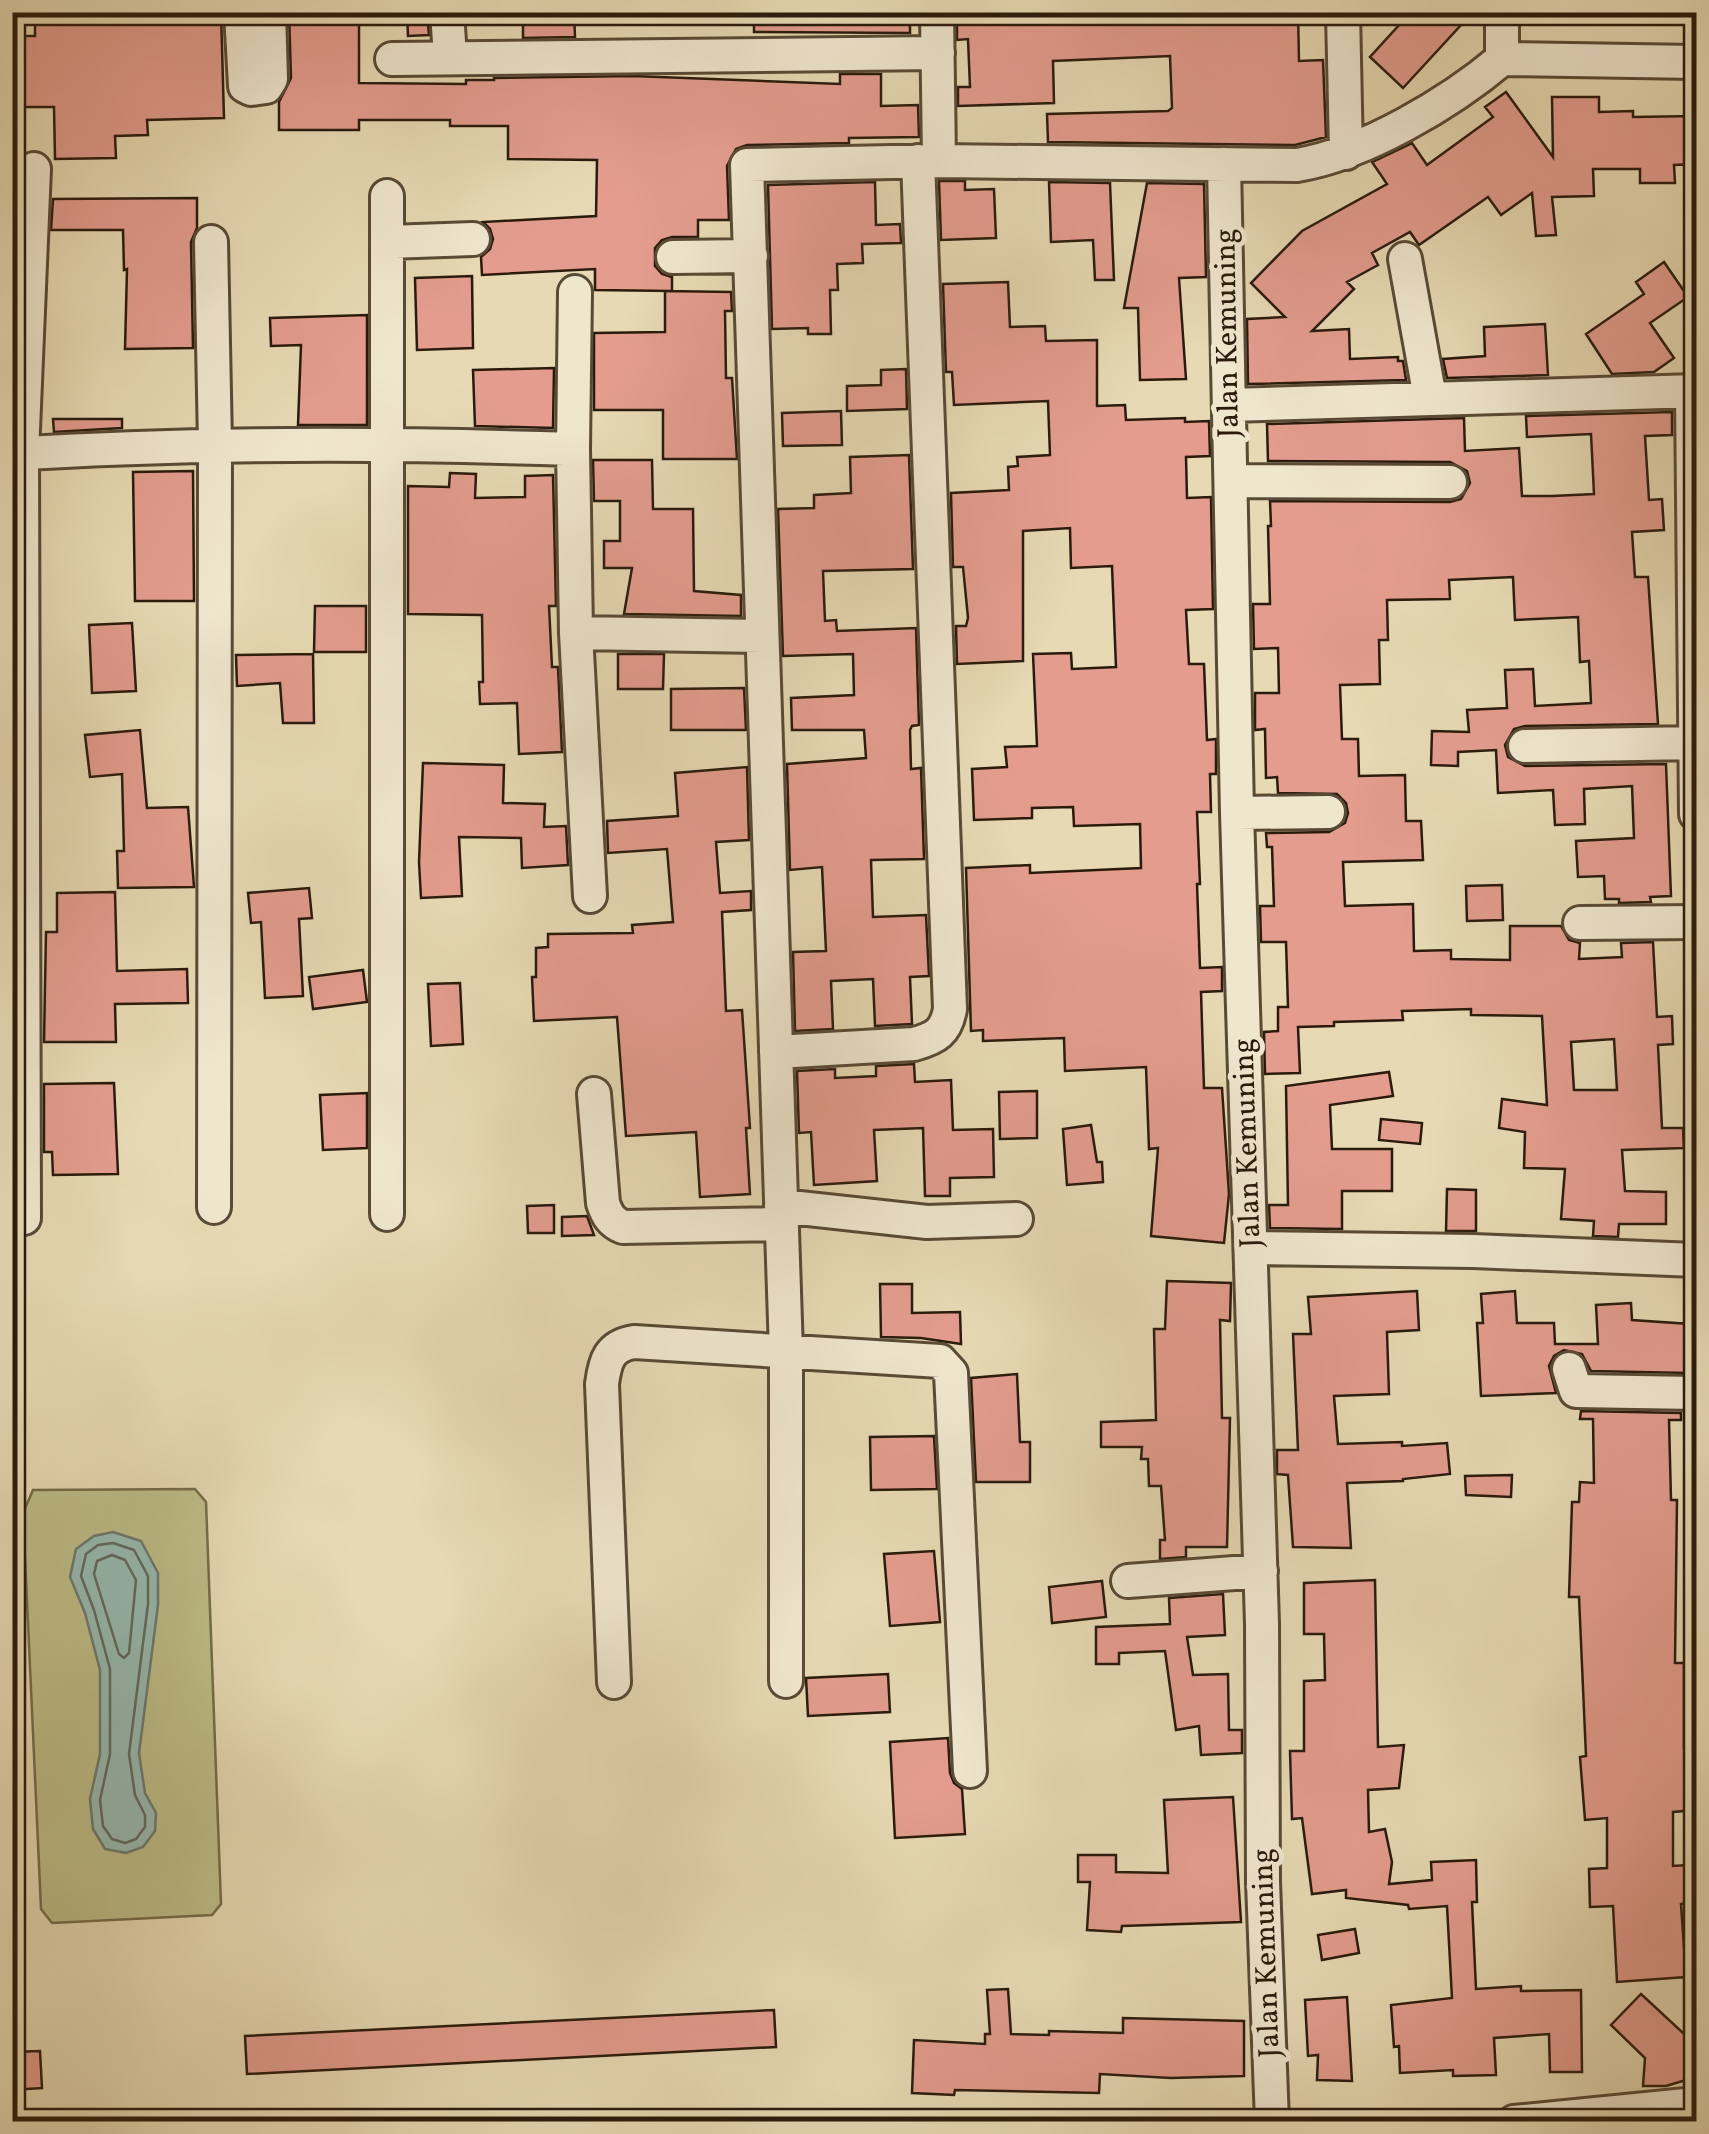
<svg xmlns="http://www.w3.org/2000/svg" width="1709" height="2134" font-family="Vollkorn,serif">
<style>
.green{fill:#bdbd88;stroke:#746c4a;stroke-width:2.5}
.water{fill:#96bab1;stroke:#6b7a6f;stroke-width:2.5}
.lines{fill:none;stroke-linecap:round;stroke-linejoin:round}
.shore{stroke:#606a5f;stroke-width:2.5}
.building{fill:#e39c8e;stroke:#2a1b0d;stroke-width:2.5;fill-rule:evenodd}
.minor-casing{stroke:#594a36;stroke-width:38}
.minor{stroke:#efe6ce;stroke-width:32}
.labels{text-anchor:middle;dominant-baseline:central;stroke-width:10;stroke-linejoin:round;paint-order:stroke}
.street-label{font-size:30px;fill:#2a1b0d;stroke:#efe6ce}
</style>
<rect width="100%" height="100%" fill="#e6d9b3"/>
<filter id="stains"><feTurbulence type="fractalNoise" baseFrequency=".002" numOctaves="4"/><feColorMatrix values="0 0 0 0 .2 0 0 0 0 .09 0 0 0 0 .02 0 0 0 .5 -.17"/></filter>
<radialGradient id="worn" r=".72"><stop offset=".6" stop-color="#630" stop-opacity="0"/><stop offset="1" stop-color="#630" stop-opacity=".3"/></radialGradient>
<path class="green" d="M195 1489 206 1502 221 1904 212 1915 52 1923 41 1909 23 1513 33 1490Z"/>
<path class="water" d="M113 1532 141 1541 158 1573V1605L139 1753 145 1793 156 1813 155 1831 143 1847 126 1853 105 1849 93 1829 90 1799 100 1754V1670L85 1613 70 1577 76 1549 94 1536Z"/>
<g class="lines">
<path class="shore" d="M113 1543 134 1550 148 1576V1604L129 1754 135 1795 145 1815V1827L136 1839 125 1843 112 1839 103 1826 100 1800 110 1754V1669L94 1610 81 1576 86 1554 98 1545Z
M112 1555 125 1560 136 1580 129 1653 124 1658 119 1654 94 1574 97 1561Z"/>
</g>
<path class="building" d="M35 12H74V20L116 19 115 12H221L224 118 147 120 148 135 115 136 116 158 55 159 54 107H12V36H35Z
M289 12H359V83L466 84V80H494V78L633 76 840 84V74H881V106L918 105 919 137 849 138V143L747 145 736 149 727 166 729 220H698V237H672L662 240 655 248V266L662 274 672 277V291L595 290V269L482 275 481 257 490 249 493 239 490 229 483 222 596 216 597 160 508 159V126H450V120H359V130H279V102L291 78Z
M407 12H427L429 35 408 36Z
M523 12H574L575 37 523 38Z
M754 12H910V33L754 32Z
M1086 12V16L1135 12H1298L1299 61 1323 60 1326 137 1295 145 1048 142 1047 114 1168 111 1172 108 1170 56 1053 61 1054 103 958 106V87H970L968 39 957 40V14Z
M1411 12H1473L1403 88 1370 57Z
M1506 92 1553 157 1552 97H1599V112L1633 111V117L1696 116V164L1674 165 1675 183H1640V169H1593L1594 196 1552 197 1556 235 1536 236 1532 193 1501 215 1488 197 1419 245 1410 232 1372 253 1378 265 1347 282 1354 289 1312 331 1349 329 1350 359 1398 357V361H1403L1406 380 1248 384 1247 319 1285 317 1251 283 1302 231 1387 184 1372 162 1412 143 1427 165 1493 117 1485 107Z
M939 181H965V190L994 189 996 238 941 240Z
M875 182 876 225 900 224 901 243 862 244 863 263 837 264 838 290H830L831 334H808V328L772 329 768 185Z
M1049 182 1110 183 1114 280H1095L1093 240 1051 242Z
M1147 183 1204 184 1206 277 1179 278 1186 379 1140 380 1138 308H1124Z
M197 198V228L191 242 193 348 125 349 127 269 124 270 123 230H51L53 199Z
M1664 262 1688 297 1650 323 1674 358 1654 372 1612 374 1586 334 1644 294 1636 282Z
M472 276 473 348 417 350 415 278Z
M1008 282 1010 327 1045 326 1046 341 1097 340V406L1125 405 1126 420 1185 418V422L1209 421 1210 456 1186 457 1187 498 1211 497 1213 609 1186 610 1189 664H1204L1207 740 1216 739V774H1210L1211 812H1197L1200 884H1197L1200 968 1222 967V991L1201 992 1204 1088H1222L1229 1194 1224 1243 1151 1236 1158 1148 1149 1149 1146 1067 1065 1071 1064 1038 983 1041V1030L971 1031 966 868 1030 865V873L1141 868 1140 824 1074 826 1073 807 1032 808V818L974 820 972 769 1007 767 1005 747 1037 746 1033 654 1071 653 1072 669 1116 667 1112 566 1071 568 1070 528 1023 531V661L957 664 956 626H966L968 618 963 567H953L951 493 1009 490 1008 467 1018 466 1017 457 1050 455 1048 401 954 405 952 372H946L943 284Z
M665 291 731 292 732 311H725L726 378H732L737 459H663V410H594V333L665 332Z
M367 315V425H298L301 345 271 346 270 318Z
M1545 324 1548 375 1447 378 1443 359 1485 356 1484 327Z
M554 368 553 428 475 426 473 370Z
M906 369 907 409 847 411V386L881 385V370Z
M841 411 842 445 783 446 782 413Z
M1672 412V435L1645 436 1649 500 1662 499 1664 530 1632 532 1635 577H1648L1658 724 1525 726 1514 729 1505 745 1508 757 1525 766 1666 764 1671 896 1650 897 1651 902 1619 903V899H1605L1604 876 1578 877 1576 841 1634 838 1632 786 1584 789 1585 824 1555 825 1553 790 1498 793 1496 750 1458 752V766L1431 765 1432 731 1469 732 1467 710 1507 708 1505 670 1533 669 1535 706 1591 703 1589 661 1580 662 1578 617 1515 620 1513 577 1449 580 1450 599 1387 600 1388 640H1379L1380 684 1340 685 1342 739H1358L1359 776 1405 775 1406 821H1421L1423 860 1343 862 1345 906 1413 904 1414 951 1451 950V959L1510 960V926H1561L1569 940 1580 943 1579 959 1622 957 1621 943 1653 942 1657 1017 1672 1016 1673 1044 1658 1045 1662 1128H1683L1684 1148 1622 1150 1625 1191 1666 1192V1224H1619L1618 1237 1593 1236 1594 1221 1561 1219 1565 1169 1524 1168 1525 1132 1499 1128 1502 1099 1547 1105 1542 1016 1471 1015V1009L1402 1011 1403 1020 1334 1022V1026L1298 1027 1300 1073 1265 1074 1264 1032 1278 1031V1007H1288L1286 942H1261L1260 906H1274L1272 847H1267L1266 833 1329 832 1345 823 1348 813 1346 803 1337 794 1278 793 1277 777 1266 778 1265 729 1255 730V693H1279L1278 648 1254 649 1253 604H1270L1268 526H1271L1270 501 1450 502 1461 499 1470 483 1467 471 1450 462 1268 461 1267 424 1464 418 1465 451 1519 448 1522 496H1552L1594 494 1591 434 1527 437 1526 416ZM1614 1039 1617 1090H1574L1571 1042Z
M53 419H122V428L54 432Z
M909 455 913 569 823 571 825 621 836 620 837 631 916 628 919 725 912 726 910 730 911 769 921 768 924 859 871 860 873 917 926 915 929 976 910 977 912 1024 875 1026 873 979 831 981 833 1029 795 1031 793 952 826 951 822 867 790 870 787 764 866 758 864 730H792L791 698 854 695 853 654 783 656 778 509 814 508V495L851 493 850 457Z
M593 460H652L653 509H693L694 591 741 595V616L624 614 632 568H604V541H620V501H594Z
M193 471 194 601H135L133 472Z
M450 473 476 474 475 498 525 497V476L553 475 556 606H549L552 667H558L562 752 519 754 517 703 480 704 479 682H483L482 615 408 614V486L449 487Z
M315 606H366V652H314Z
M132 623 136 691 92 693 89 625Z
M313 654 314 723H283L280 683 237 686 236 655Z
M618 654H664L663 689H618Z
M744 688 746 730H671V689Z
M140 730 147 808 188 807 194 887 118 888 117 851H124L122 774 90 777 85 735Z
M423 763 504 765 503 803 545 804 544 827 566 826 568 865 522 868 521 838 459 837 462 896 421 898 419 862Z
M747 767 749 840 716 842 720 893 751 891V910L722 912 726 1011 742 1010 750 1128H746L750 1194 700 1197 696 1132 626 1136 617 1017 534 1021 532 977H536V948L548 947V934L633 933 632 925 673 922 667 849 608 853 607 821 678 816 675 773Z
M1502 885 1503 920 1467 921 1466 886Z
M309 888 312 918 299 919 303 996 265 998 261 922 251 923 248 893Z
M115 892 117 971 187 969 188 1003 115 1004 116 1042H44L46 932H57V893Z
M363 970 367 1002 313 1009 309 977Z
M460 983 463 1044 431 1046 428 984Z
M914 1064 915 1082 951 1080 953 1130 993 1129 994 1177 950 1178V1196H925L923 1128 874 1130 877 1181 814 1185 811 1132 799 1133 797 1071 835 1069V1078L876 1076V1066Z
M1389 1072 1393 1096 1330 1105 1332 1149H1392V1191H1342V1229L1270 1228 1269 1205H1288L1286 1086Z
M114 1083 118 1174 53 1175 52 1152H44V1084Z
M1037 1091V1138L1000 1139 999 1092Z
M367 1093V1148L323 1150 320 1095Z
M1381 1119 1422 1123 1420 1144 1379 1140Z
M1091 1125 1097 1162H1102L1103 1182 1067 1185 1063 1129Z
M1447 1189 1476 1190V1231H1446Z
M554 1205V1233H528L527 1206Z
M587 1216 594 1235 562 1236V1217Z
M1167 1281 1231 1283 1230 1321 1220 1320 1222 1418H1230L1227 1547H1186V1557L1160 1559V1540H1165L1161 1486H1149L1148 1459H1141L1142 1447H1101V1422L1156 1420 1154 1329H1165Z
M880 1284H912V1313L960 1312 961 1344 921 1338 881 1337Z
M1417 1291 1419 1330 1387 1332 1389 1394 1334 1396 1338 1444 1402 1442V1446L1447 1443 1450 1474 1403 1479V1481L1347 1483 1351 1548 1293 1547 1288 1475 1277 1474V1450H1298L1293 1334H1311L1308 1297Z
M1515 1291 1517 1323H1554L1555 1344H1598L1596 1305 1631 1303 1632 1320 1690 1324 1687 1373 1591 1371 1582 1354 1564 1350 1554 1356 1549 1366 1556 1393 1481 1396 1477 1323H1483L1481 1294Z
M1017 1374 1020 1442H1030V1482H976L971 1378Z
M1581 1411 1681 1413V1420H1669L1671 1500H1677L1675 1663H1684V1748L1692 1747 1696 1810 1673 1812V1866L1687 1865 1688 1903 1681 1904 1686 1977 1617 1982 1613 1906 1590 1907 1589 1869 1607 1868V1818L1585 1820 1580 1757 1586 1756 1579 1597H1569L1572 1502H1579L1580 1482 1594 1483 1593 1419H1580Z
M934 1436 937 1489 871 1490 870 1437Z
M1512 1475 1511 1497 1466 1495 1465 1476Z
M934 1551 940 1622 890 1626 884 1554Z
M1375 1580 1378 1747 1404 1745 1399 1788 1368 1790 1369 1832 1385 1829 1392 1862 1389 1884 1432 1880 1431 1862 1476 1860 1477 1902H1472L1476 1989 1521 1986V1991L1581 1990 1582 2072H1550L1549 2034 1494 2038 1496 2075 1453 2076V2070L1400 2073 1399 2046 1394 2047 1391 2005 1452 1998 1447 1906 1409 1909 1408 1905 1346 1898V1890L1312 1894 1302 1818 1292 1819 1290 1751H1304V1681L1325 1680 1324 1634H1304V1583Z
M1102 1581 1106 1617 1052 1623 1049 1587Z
M1223 1594 1225 1635 1187 1637 1193 1675 1228 1674 1229 1730H1242V1753L1201 1755 1199 1726 1176 1730 1165 1651 1119 1653V1664H1096V1627L1170 1624 1169 1598Z
M888 1674 890 1712 808 1716 806 1678Z
M948 1738 950 1773 954 1783 962 1789 965 1834 895 1838 890 1742Z
M1233 1797 1241 1922 1122 1926 1121 1932 1087 1930 1090 1882H1078V1855H1116V1872L1168 1873 1164 1800Z
M1355 1929 1359 1953 1322 1960 1318 1935Z
M1008 1989 1011 2034 1049 2035V2031L1123 2033V2018L1244 2021V2076L1171 2078 1100 2074 1099 2093 955 2090 954 2095 912 2093 914 2040 985 2044V2034H990L987 1990Z
M1641 1994 1696 2045V2077L1666 2086H1643L1645 2058 1611 2025Z
M1347 1997 1352 2081 1317 2080 1318 2055 1308 2056 1305 2000Z
M774 2010 776 2047 247 2074 245 2036Z
M40 2051 42 2088 12 2090V2052Z"/>
<g class="lines">
<defs>
<path id="minor" d="M241 12 245 86 251 89 266 87 271 79 269 12
M447 12 450 57
M937 12 939 161
M1343 12 1346 153
M1502 12V59
M392 59 938 53
M1224 164 1237 813 1262 1624 1263 1882 1272 2122
M211 242 215 444 214 1207
M388 242 473 239
M673 257 751 256
M1405 259 1430 398
M575 292 573 449 576 633 761 636
M1692 392 1696 814
M1231 405 1696 391
M12 454C200 442 385 443 573 449
M1231 481 1450 482
M576 633 590 896
M1525 746 1695 743
M1237 813 1328 812
M1580 923 1696 922
M776 1052 914 1044C936 1038 946 1032 950 1009L918 161
M594 1094 603 1203C607 1215 611 1222 623 1227L782 1224
M781 1206 927 1222 1016 1219
M387 1214V196
M24 1218 22 453 34 169
M1251 1248 1473 1251 1696 1260
M1569 1369 1576 1391 1696 1393
M1128 1581 1261 1571
M786 1681V1352L747 165 939 161 1297 165C1364 154 1450 103 1502 59L1696 62
M614 1682 602 1384C605 1361 609 1346 634 1342L940 1361 951 1373 970 1771
M1514 2122 1696 2104"/>
</defs>
<use href="#minor" class="minor-casing"/>
<use href="#minor" class="minor"/>
</g>
<g class="labels">
<g class="street-label">
<text transform="translate(1228 333) rotate(-91)">Jalan Kemuning</text>
<text transform="translate(1248 1143) rotate(-92)">Jalan Kemuning</text>
<text transform="translate(1267 1953) rotate(-92)">Jalan Kemuning</text>
</g>
</g>
<rect width="1709" height="2134" fill="none" stroke="#e6d9b3" stroke-width="50"/>
<rect x="15" y="15" width="1679" height="2104" fill="none" stroke="#2a1b0d" stroke-width="5"/>
<rect x="25" y="25" width="1659" height="2084" fill="none" stroke="#2a1b0d" stroke-width="2.5"/>
<rect width="100%" height="100%" filter="url(#stains)"/>
<rect width="100%" height="100%" fill="url(#worn)"/>
</svg>
